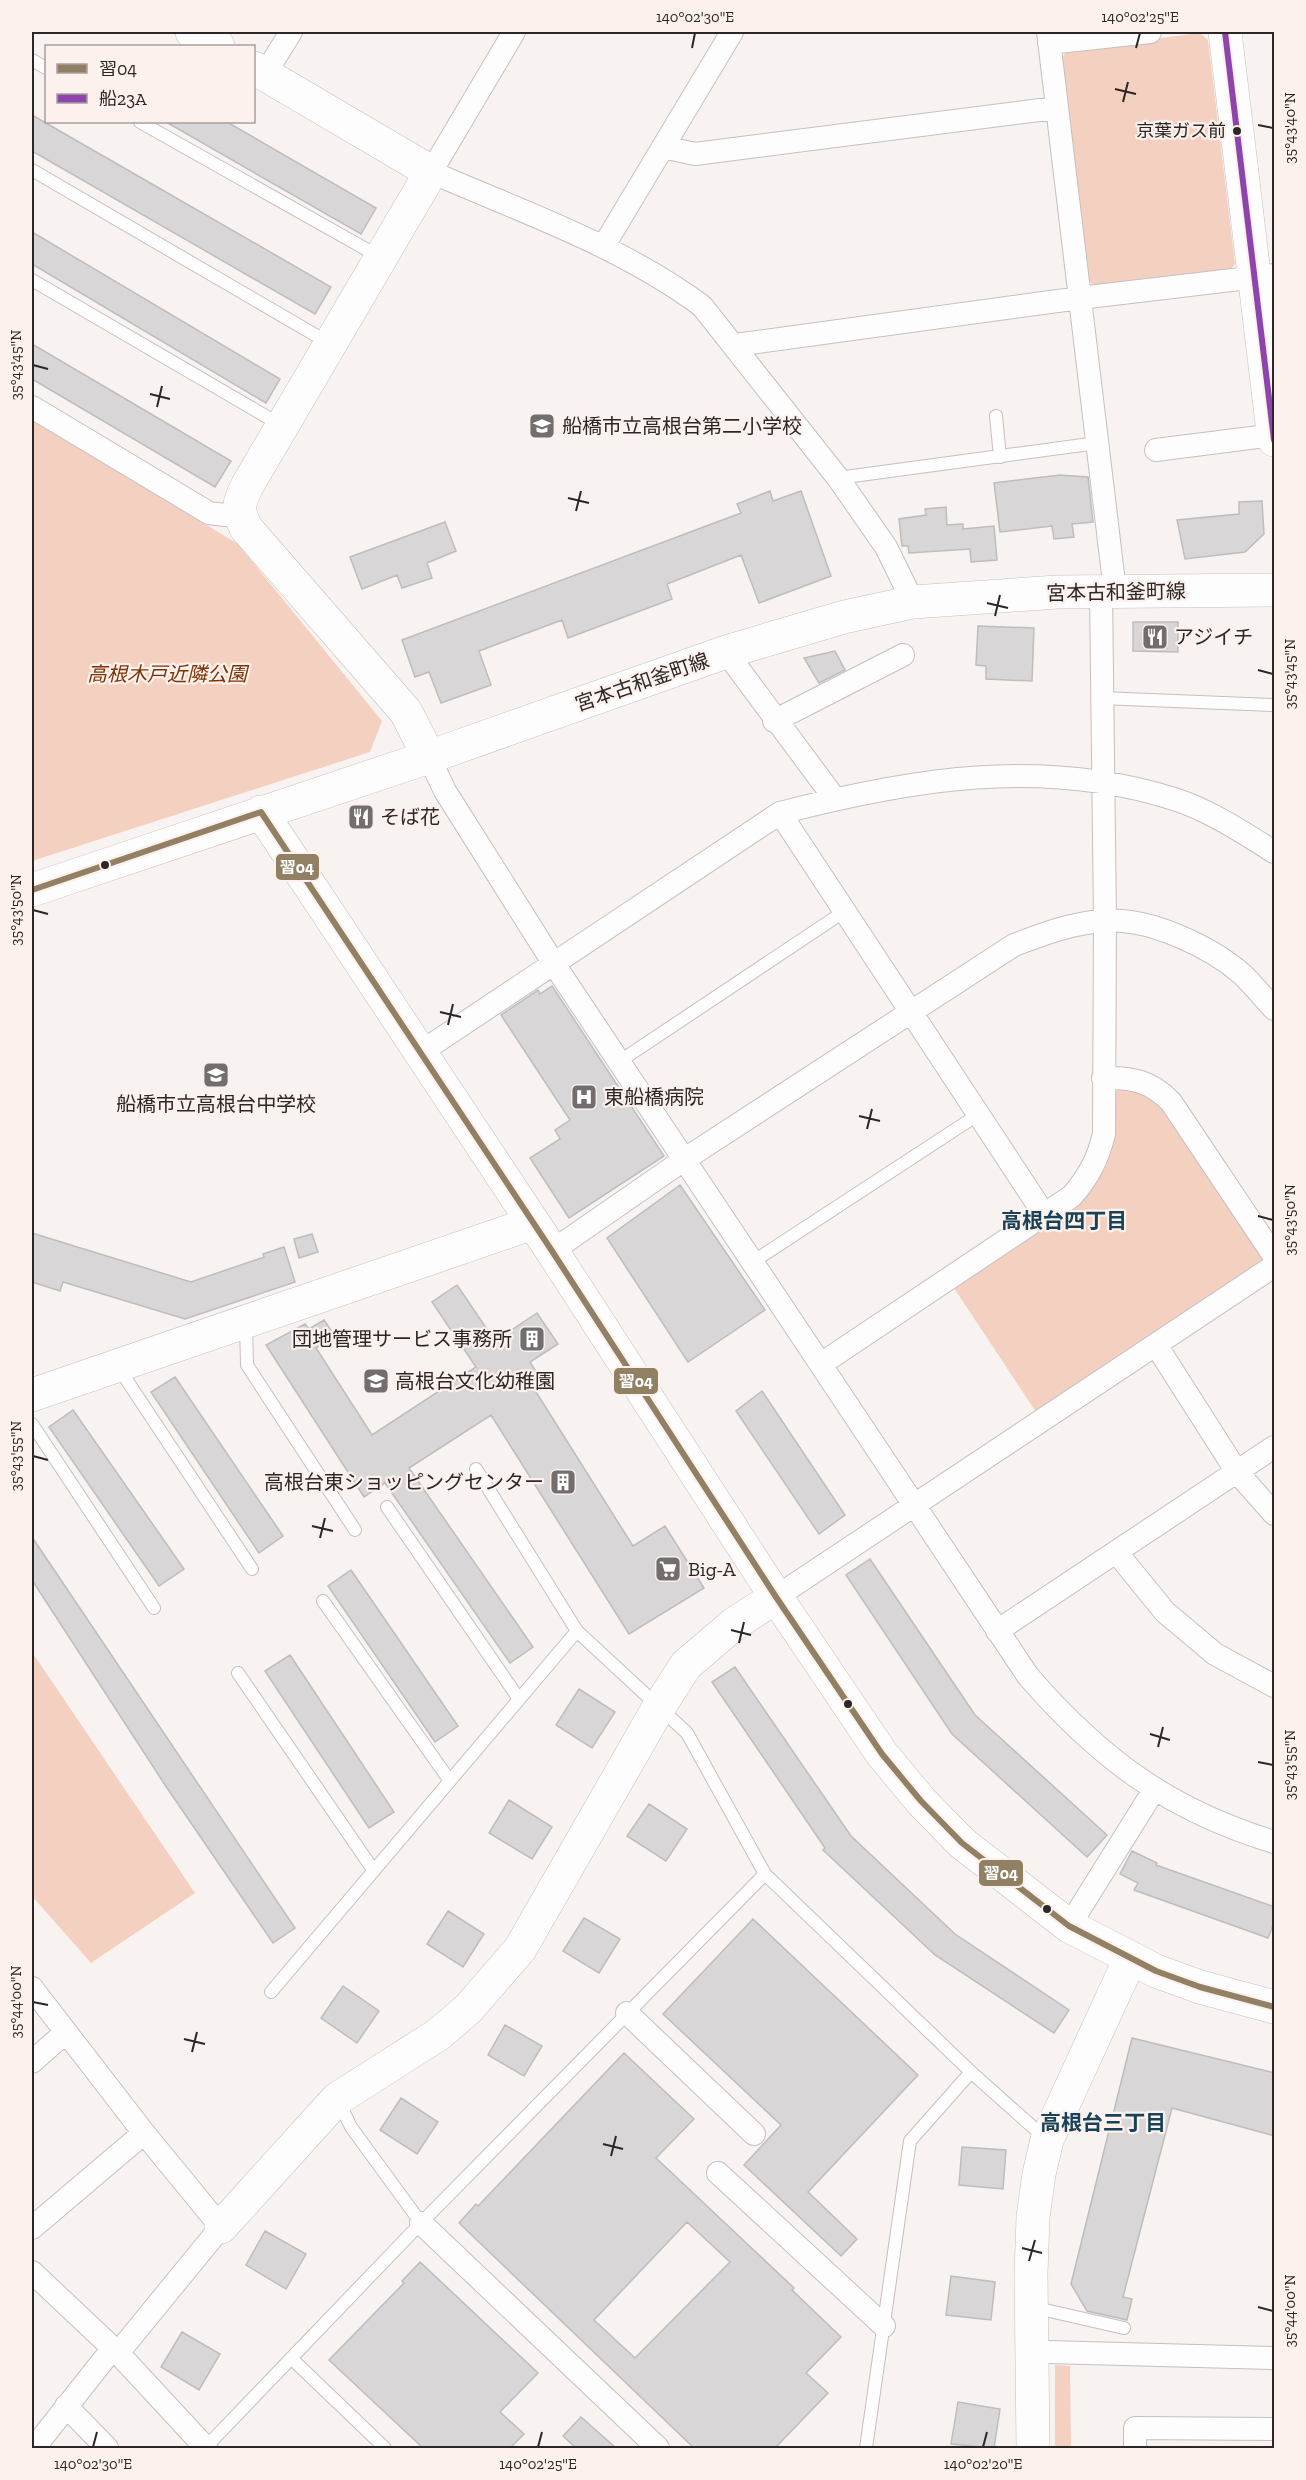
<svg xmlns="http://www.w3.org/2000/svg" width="1306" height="2480" font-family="'Zilla Slab','Noto Sans JP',serif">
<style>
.green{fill:#f4d0c0}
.building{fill:#d8d6d7;stroke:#bebdbd;stroke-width:1.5;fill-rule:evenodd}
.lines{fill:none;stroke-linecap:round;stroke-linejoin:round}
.lane-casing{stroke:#c5c0bf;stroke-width:14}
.street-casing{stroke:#c5c0bf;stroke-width:24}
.secondary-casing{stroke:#c5c0bf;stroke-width:34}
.lane{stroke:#fefdfd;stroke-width:12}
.street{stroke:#fefdfd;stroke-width:22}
.secondary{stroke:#fefdfd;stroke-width:33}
.bus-1-casing{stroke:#fcf1ec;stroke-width:10}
.bus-2-casing{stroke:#fcf1ec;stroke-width:10}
.bus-1{stroke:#918063;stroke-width:6}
.bus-2{stroke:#8e44ad;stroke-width:6}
.ticks{fill:none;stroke:#2b2726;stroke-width:2}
.bus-dot{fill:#2b2726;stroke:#fcf1ec;stroke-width:2}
.labels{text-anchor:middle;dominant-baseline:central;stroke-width:4.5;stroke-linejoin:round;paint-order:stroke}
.bus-label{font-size:18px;fill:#2b2726;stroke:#fcf1ec;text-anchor:end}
.poi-label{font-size:20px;fill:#2b2726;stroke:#fcf1ec;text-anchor:start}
.street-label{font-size:20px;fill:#2b2726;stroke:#fcf1ec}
.park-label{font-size:20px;font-style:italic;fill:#7c3205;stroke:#fcf1ec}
.neighbourhood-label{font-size:21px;font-weight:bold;fill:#184258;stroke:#fcf1ec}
.line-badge{stroke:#fcf1ec;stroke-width:2}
.badge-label{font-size:16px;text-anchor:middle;font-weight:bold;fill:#fff}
.neatline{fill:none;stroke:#2b2726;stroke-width:2}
.ticks-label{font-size:15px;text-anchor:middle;fill:#2b2726}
</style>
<rect width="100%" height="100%" fill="#f8f2f0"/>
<path class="green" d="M1200 33 1208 40 1235 264 1229 271 1097 289 1089 281 1061 61 1067 50Z
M32 420 238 544 382 721 370 752 32 861Z
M1123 1084 1153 1094 1264 1253 1262 1263 1036 1412 954 1288 1083 1200C1116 1161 1115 1142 1115 1093Z
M32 1652 195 1893 91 1963 32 1896Z
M1055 2365 1070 2366 1071 2448H1055Z"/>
<path class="building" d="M32 115 331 287 315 314 32 151Z
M166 122H227L376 208 361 234Z
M32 232 280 379 266 403 32 264Z
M32 344 231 461 215 487 32 379Z
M1060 475 1088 477 1093 522 1072 524 1074 537 1054 539 1052 526 1000 532 994 483Z
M770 491 773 501 801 491 831 576 759 603 741 555 667 584 672 599 568 638 562 620 479 651 491 685 441 703 429 672 415 677 402 640 741 513 737 504Z
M1262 501 1264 534 1245 552 1185 559 1177 520 1239 514V502Z
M946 507 947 525 963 524V529L994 526 997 560 971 562 970 549 909 553 908 546H902L899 519 926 515 925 509Z
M445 522 456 551 427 563 432 578 402 588 397 575 362 589 350 557Z
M1133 622H1178V652L1133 651Z
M978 626 1034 628 1032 681 986 679V666L976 665Z
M835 651 845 670 819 683 804 658Z
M552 986 664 1156 569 1218 530 1158 560 1139 555 1130 570 1120 501 1015 538 990 540 994Z
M680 1185 765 1310 688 1362 607 1238Z
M32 1233 191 1282 264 1257 263 1254 284 1247 295 1282 185 1319 63 1282 60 1291 32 1282Z
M312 1234 318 1252 299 1258 294 1239Z
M457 1285 495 1341 537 1313 558 1344 530 1362 540 1378 531 1384 633 1546 665 1526 704 1588 629 1634 491 1415 409 1468 533 1647 510 1663 385 1483 364 1497 266 1345 305 1324 309 1329 324 1320 335 1336 316 1348 372 1435 476 1367 432 1302Z
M175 1377 283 1536 259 1553 151 1392Z
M762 1391 845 1515 819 1534 736 1411Z
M73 1410 184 1569 159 1586 49 1427Z
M32 1537 295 1928 273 1943 165 1785 32 1580Z
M870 1559 975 1715 1107 1835 1087 1857 952 1734 846 1575Z
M351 1570 458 1726 435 1742 328 1586Z
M290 1655 394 1812 369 1828 265 1671Z
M735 1667 851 1836 955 1934 1069 2010 1054 2033 935 1955 823 1850 825 1848 712 1682Z
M579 1689 615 1712 592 1748 556 1725Z
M509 1800 552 1827 532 1859 489 1833Z
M649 1804 687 1829 666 1861 627 1836Z
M1132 1851 1157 1863 1156 1865 1275 1907V1920L1268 1938 1134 1890 1138 1883 1120 1874Z
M448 1911 484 1934 463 1967 427 1944Z
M584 1918 620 1939 599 1973 563 1951Z
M753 1919 918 2075 808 2192 857 2239 841 2256 744 2165 781 2125 663 2014Z
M343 1986 379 2011 357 2043 321 2018Z
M505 2025 542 2046 524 2076 488 2055Z
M1132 2038 1275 2073V2136L1172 2108 1123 2297 1132 2299 1127 2320 1087 2311 1071 2284Z
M624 2053 694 2119 656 2158 794 2288 792 2290 841 2337 806 2373 828 2393 775 2448H694L459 2223 476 2204 478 2206ZM687 2222 730 2262 635 2358 594 2320Z
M401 2098 438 2122 417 2154 380 2130Z
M962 2147 1006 2150 1003 2189 959 2185Z
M265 2231 306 2254 286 2289 246 2265Z
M420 2262 538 2373 500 2412 524 2434 510 2448H423L329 2360 404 2283 402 2281Z
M951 2276 995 2282 991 2320 946 2315Z
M182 2332 220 2354 199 2390 161 2367Z
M958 2402 1000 2409 994 2448 951 2444Z
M581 2417 616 2448H576L563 2436Z"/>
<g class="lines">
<defs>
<path id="lane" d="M32 60 46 68
M140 122 380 257
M32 170 329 343
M32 280 281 425
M996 416 1000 457
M838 478 1097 443
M1101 698 1274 705
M620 1061 845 911
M754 1261 979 1114
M246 1323 247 1365 355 1530
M118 1367 252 1569
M32 1424 154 1608
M476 1469 577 1631 687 1733 765 1874 971 2072 1045 2138
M387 1507 519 1699
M323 1601 450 1781
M238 1673 374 1871
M271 1992 577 1631
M338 2100 351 2127 421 2223
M1032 2307 1124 2328
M291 2358 385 2448
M205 2448 421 2223 765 1874
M866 2448 910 2141 971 2072"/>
<path id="street" d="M514 32 431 172C523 212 621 246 702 306L838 478 886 547 913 602
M1048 32 1115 591
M1049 43 1150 32
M265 74 291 32
M663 147 695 154 1055 108
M603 247 732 32
M735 345 1080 298 1274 275
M32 407 209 513 225 515 238 512
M1156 450 1274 435
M726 652 835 799
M774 721 903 655
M429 757 445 791 554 964 1028 1676C1100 1759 1169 1810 1274 1842
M780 813 1044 1214
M421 1052 780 813C911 779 1041 757 1174 799 1209 810 1244 833 1274 852
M1103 1078C1131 1077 1151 1081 1171 1102L1274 1256
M552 1251 685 1159 1014 945C1043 934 1072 923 1103 921 1148 917 1210 946 1243 975 1254 986 1264 998 1274 1009
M1156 1345 1237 1472 1274 1514
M821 1364 1072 1196C1089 1176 1098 1159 1104 1134L1105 921 1101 591
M1117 1553 1165 1612 1215 1654 1274 1686
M776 1597 1274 1266
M997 1631 1274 1447
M1069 1926 1154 1790
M32 1988 144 2133 221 2227 118 2353
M627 2013 754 2134
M32 2062 66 2032
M718 2173 884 2326
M421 2223 658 2448
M32 2228 144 2133
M32 2272 118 2353 206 2448
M1047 2352 1274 2358
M66 2406 107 2448
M34 2448 113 2348
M1135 2448V2428L1274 2429"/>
<path id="secondary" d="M192 32 218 46
M1225 32 1274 440
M254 68 431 172 247 486C238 504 237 510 246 528L406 712 429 757
M261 812 552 1251 776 1597 882 1754 921 1801 962 1843 1069 1926 1156 1971 1200 1987 1274 2007
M32 890 429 757 726 652 844 617 913 602 1057 592 1274 590
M32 1395 533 1223
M221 2227 337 2099 439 2034 469 2008 520 1949 659 1707 686 1665 734 1624 776 1597
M1033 2448 1031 2274 1033 2217 1039 2174 1047 2140 1130 1959"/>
</defs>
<use href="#lane" class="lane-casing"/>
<use href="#street" class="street-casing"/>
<use href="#secondary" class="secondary-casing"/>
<use href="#lane" class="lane"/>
<use href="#street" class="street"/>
<use href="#secondary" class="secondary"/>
<defs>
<path id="bus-1" d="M32 890 261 812 552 1251 776 1597 882 1754 921 1801 962 1843 1069 1926 1156 1971 1200 1987 1274 2007"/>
<path id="bus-2" d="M1225 32 1274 440"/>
</defs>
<use href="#bus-1" class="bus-1-casing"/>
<use href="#bus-2" class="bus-2-casing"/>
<use href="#bus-1" class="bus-1"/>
<use href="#bus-2" class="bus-2"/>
</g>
<path class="ticks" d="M692 48 695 33M1136 48 1140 33M1115 89 1136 94M1123 102 1128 82M1258 125 1273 128M33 365 48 369M150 394 170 399M157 407 162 386M568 498 589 503M576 511 581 491M987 603 1008 608M995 616 1000 595M1258 670 1273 674M33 910 48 914M440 1012 461 1017M448 1025 453 1004M859 1116 880 1121M867 1129 872 1109M1258 1216 1273 1220M33 1456 48 1460M312 1526 333 1531M320 1538 325 1518M731 1630 751 1635M739 1643 744 1622M1150 1734 1170 1740M1158 1747 1163 1727M1258 1762 1273 1765M33 2002 48 2005M184 2039 205 2044M192 2052 197 2032M603 2144 623 2149M611 2156 616 2136M1022 2248 1042 2253M1029 2261 1035 2240M1258 2307 1273 2311M93 2447 97 2432M538 2447 542 2432M983 2447 987 2432"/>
<defs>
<symbol id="school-square" viewBox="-11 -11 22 22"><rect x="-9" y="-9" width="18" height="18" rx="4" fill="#736e6d" stroke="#fcf1ec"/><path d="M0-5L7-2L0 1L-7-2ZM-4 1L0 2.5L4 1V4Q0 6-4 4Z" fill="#fff"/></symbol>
<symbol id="restaurant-square" viewBox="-11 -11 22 22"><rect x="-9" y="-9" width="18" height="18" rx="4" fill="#736e6d" stroke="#fcf1ec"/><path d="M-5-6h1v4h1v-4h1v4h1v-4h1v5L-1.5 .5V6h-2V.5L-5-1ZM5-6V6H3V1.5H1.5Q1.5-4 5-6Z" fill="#fff"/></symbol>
<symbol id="hospital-square" viewBox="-11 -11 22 22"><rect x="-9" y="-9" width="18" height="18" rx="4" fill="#736e6d" stroke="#fcf1ec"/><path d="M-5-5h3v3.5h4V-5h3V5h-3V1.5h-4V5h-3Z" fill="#fff"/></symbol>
<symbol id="building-square" viewBox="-11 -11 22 22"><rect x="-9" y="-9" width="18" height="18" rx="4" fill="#736e6d" stroke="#fcf1ec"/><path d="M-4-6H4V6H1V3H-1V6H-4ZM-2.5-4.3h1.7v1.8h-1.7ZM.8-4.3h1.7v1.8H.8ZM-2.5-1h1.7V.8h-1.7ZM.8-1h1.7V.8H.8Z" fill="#fff"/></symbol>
<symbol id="supermarket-square" viewBox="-11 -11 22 22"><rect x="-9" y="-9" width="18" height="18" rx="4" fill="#736e6d" stroke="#fcf1ec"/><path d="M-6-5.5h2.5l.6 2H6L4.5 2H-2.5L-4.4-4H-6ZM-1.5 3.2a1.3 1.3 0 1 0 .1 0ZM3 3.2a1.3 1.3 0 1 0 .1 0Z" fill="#fff"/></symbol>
</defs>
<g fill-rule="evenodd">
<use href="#school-square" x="527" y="411" width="30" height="30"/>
<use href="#restaurant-square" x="1140" y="622" width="30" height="30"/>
<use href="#restaurant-square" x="346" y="802" width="30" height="30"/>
<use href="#school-square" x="201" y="1060" width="30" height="30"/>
<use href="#hospital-square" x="569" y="1082" width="30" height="30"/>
<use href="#building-square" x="517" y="1324" width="30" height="30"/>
<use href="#school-square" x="361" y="1366" width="30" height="30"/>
<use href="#building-square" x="548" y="1467" width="30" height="30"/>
<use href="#supermarket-square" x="653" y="1554" width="30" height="30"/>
</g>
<g class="bus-dot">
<circle cx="1237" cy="131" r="5"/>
<circle cx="105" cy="865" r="5"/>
<circle cx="848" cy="1704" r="5"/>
<circle cx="1047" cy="1909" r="5"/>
</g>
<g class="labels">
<g class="bus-label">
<text x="1226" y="131">京葉ガス前</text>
</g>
<g class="poi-label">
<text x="562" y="426">船橋市立高根台第二小学校</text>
<text x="1174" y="637">アジイチ</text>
<text x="380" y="817">そば花</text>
<text x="604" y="1097">東船橋病院</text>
<text x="216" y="1104" text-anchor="middle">船橋市立高根台中学校</text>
<text x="512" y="1339" text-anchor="end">団地管理サービス事務所</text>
<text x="395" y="1381">高根台文化幼稚園</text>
<text x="544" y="1482" text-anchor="end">高根台東ショッピングセンター</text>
<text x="688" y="1569">Big-A</text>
</g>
<g class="street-label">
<text transform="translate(1116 592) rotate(-1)">宮本古和釜町線</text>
<text transform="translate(642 682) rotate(-19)">宮本古和釜町線</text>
</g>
<g class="park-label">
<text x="167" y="674">高根木戸近隣公園</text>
</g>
<g class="neighbourhood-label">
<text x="1064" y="1220">高根台四丁目</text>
<text x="1103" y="2122">高根台三丁目</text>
</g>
</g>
<g class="line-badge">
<rect x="275" y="853" width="45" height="28" rx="6" fill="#918063"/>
<rect x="613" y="1367" width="46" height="28" rx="6" fill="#918063"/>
<rect x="978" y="1859" width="46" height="28" rx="6" fill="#918063"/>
</g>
<g class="badge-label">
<text x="297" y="873">習04</text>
<text x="636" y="1387">習04</text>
<text x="1001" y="1879">習04</text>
</g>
<rect width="1306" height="2480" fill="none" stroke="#fcf1ec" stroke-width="66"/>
<rect x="45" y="45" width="210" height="78" fill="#fcf1ec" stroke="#a8a09d" stroke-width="1.5"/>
<rect x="57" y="64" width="30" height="9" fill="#918063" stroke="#a8a09d" stroke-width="1.5"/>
<text x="99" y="75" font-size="18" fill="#2b2726">習04</text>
<rect x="57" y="94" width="30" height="9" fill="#8e44ad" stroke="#a8a09d" stroke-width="1.5"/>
<text x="99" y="105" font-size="18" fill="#2b2726">船23A</text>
<rect x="33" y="33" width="1240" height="2414" class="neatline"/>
<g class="ticks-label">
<text x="695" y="22">140°02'30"E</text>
<text x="1140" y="22">140°02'25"E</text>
<text transform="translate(1290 128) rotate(-90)" y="5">35°43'40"N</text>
<text transform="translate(16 365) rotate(-90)" y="5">35°43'45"N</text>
<text transform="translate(1290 674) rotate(-90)" y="5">35°43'45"N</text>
<text transform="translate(16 910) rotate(-90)" y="5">35°43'50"N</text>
<text transform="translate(1290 1220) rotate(-90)" y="5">35°43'50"N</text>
<text transform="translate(16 1456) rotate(-90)" y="5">35°43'55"N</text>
<text transform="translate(1290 1765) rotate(-90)" y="5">35°43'55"N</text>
<text transform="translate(16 2002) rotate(-90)" y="5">35°44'00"N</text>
<text transform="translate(1290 2311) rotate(-90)" y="5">35°44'00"N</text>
<text x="93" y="2469">140°02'30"E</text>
<text x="538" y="2469">140°02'25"E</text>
<text x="983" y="2469">140°02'20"E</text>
</g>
</svg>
